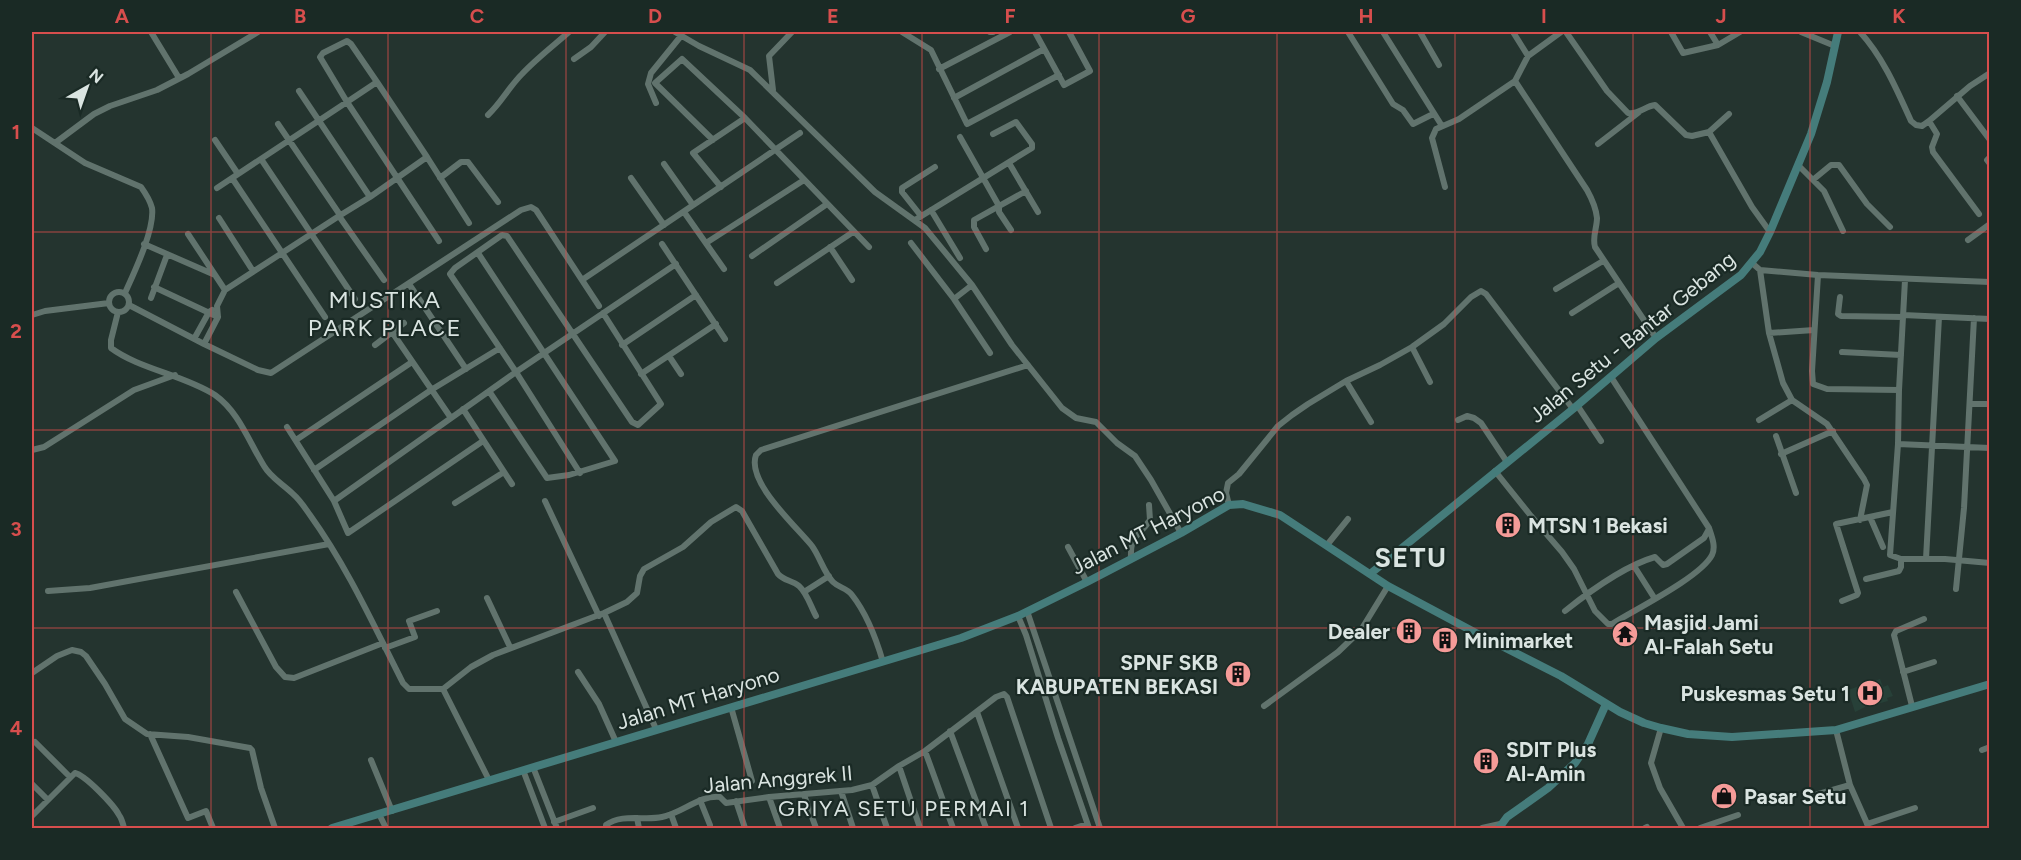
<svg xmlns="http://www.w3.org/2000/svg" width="2021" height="860" font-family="Figtree,sans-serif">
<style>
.built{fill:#274038}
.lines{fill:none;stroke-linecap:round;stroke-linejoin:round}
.street{stroke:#61736d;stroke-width:6}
.secondary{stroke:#457c7b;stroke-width:8}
.grid{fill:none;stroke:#d74e4d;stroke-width:1.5;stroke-opacity:0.55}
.labels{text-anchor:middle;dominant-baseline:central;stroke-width:4.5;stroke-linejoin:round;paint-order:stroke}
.street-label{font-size:21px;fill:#dae4e1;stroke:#1a2a25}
.poi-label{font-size:21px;font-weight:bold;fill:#dae4e1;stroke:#1a2a25;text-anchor:start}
.neighbourhood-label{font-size:22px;letter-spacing:1.5px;fill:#dae4e1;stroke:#1a2a25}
.quarter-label{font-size:24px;letter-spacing:1.5px;fill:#dae4e1;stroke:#1a2a25}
.district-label{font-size:27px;font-weight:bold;letter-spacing:1.5px;fill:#dae4e1;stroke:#1a2a25}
.neatline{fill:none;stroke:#d74e4d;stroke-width:2}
.grid-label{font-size:20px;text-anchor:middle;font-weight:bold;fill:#d74e4d}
</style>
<rect width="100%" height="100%" fill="#24342f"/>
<path class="built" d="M1880 679 1883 687 1888 685 1893 696 1887 698 1888 701 1877 704 1875 701 1865 704V707L1855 712 1848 690Z"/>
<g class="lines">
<path class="street" d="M151 32 179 78
M675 32 699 46 750 70 875 192 925 228 972 285 1012 345 1062 408 1076 418 1096 422 1117 443 1135 456 1151 480 1181 533
M902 32 931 50 967 124 1059 75
M990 32H993
M1035 32 1064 85 1090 71 1069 32
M1348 32 1393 104 1403 110 1413 124 1433 114
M1383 32 1442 126
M1420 32 1439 65
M1513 32 1528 56
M1561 32 1528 56 1515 81 1587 190C1592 199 1596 208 1597 218 1597 228 1592 237 1595 247L1656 338
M1566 32 1607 91 1628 113C1639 115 1645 106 1655 105L1686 135 1692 136 1709 132 1752 207 1770 232
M1671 32 1683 53 1718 45 1740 32
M1710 32 1718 45
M1801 32 1835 46
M1860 32C1883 57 1897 90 1911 121L1916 125 1922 126 1929 121 1970 86 1990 73
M347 41 351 44 377 82 347 102 320 57 323 53Z
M574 59 591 47 605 32
M939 69 1010 32
M377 82 427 157
M773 90 769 56 792 32
M299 91 370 197
M1957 96 1990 140
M954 98 1044 49
M656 103 648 84 651 73 681 36
M488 115C501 103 509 87 522 74 536 59 553 46 569 32
M745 118 869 247
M1929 121 1937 134 1932 147 1933 152 1979 214
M278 124 340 215
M32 128 85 163 141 187C146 194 150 200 152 208 155 229 134 273 125 293
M1709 132 1729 114
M960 137 999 206V212L1011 230
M215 140 238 174
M713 140 655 83 682 59 745 118 693 153 721 187
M55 143 94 114 110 106 157 90 188 74 258 32
M1598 144 1638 113
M1990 157 1987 160 1990 164
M261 159 355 299
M1009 163 1038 212
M664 164 693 205
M1798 165 1824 191 1843 231
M232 178 325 317
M440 178 461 162H468L498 202
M631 178 664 225
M1814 179 1831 165H1839L1867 204 1890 227
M1445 187 1432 138 1436 129 1459 119 1515 81
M217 188 347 102 439 241
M931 210 960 258
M684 212 724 269
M339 216 370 197 427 157 469 223
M921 216 902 192V188L935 167
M219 218 253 271
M915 220 1032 148V144L1016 122 993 134
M188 234 225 290
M1968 240 1990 224
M706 243 804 180
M911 243 954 299 990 353
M144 244 215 275
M662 244 725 339
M830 247 852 280
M986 249 974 227V220L1026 191
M478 253 615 461 569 475 547 478 489 391
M752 256 827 204
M1752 263 1760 270 1818 275 1990 282
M1760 270 1769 333 1783 383 1792 400 1827 424 1864 479 1867 485 1860 520
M1818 275 1812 371 1813 384 1827 389 1899 390
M582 280 800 133
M1905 280 1899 390 1898 444 1890 555 1901 559H1945L1990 563
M777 283 853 232
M409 284 466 369
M154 287 218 317
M1556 289 1603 261
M109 302a10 10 0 1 1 20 0a10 10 0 1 1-20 0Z
M1840 297 1838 314 1841 316 1903 317
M151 298 167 255
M954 299 972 285
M129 305 204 344 258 370 271 373 521 210 531 207 536 210 599 306
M118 312 111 340V348C139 369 184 375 215 395 239 412 249 442 264 466 271 478 283 484 293 494 300 500 305 508 310 515 348 568 374 626 403 683L409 689H443L471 667 493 655 604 613 627 602 637 593 640 576 644 569 683 547 711 522 736 507 742 511 778 574C784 581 792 580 799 586 807 593 811 607 816 616
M1572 313 1619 283
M32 315 45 311 109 303
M1903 315 1990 319
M404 323 392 332 451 418
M1769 333 1814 330
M194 339 209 312 212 310
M204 344 218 317 217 306 225 290 339 216 384 280
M375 345 392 332
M622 345 696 295
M1412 347 1430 382
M1842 352 1901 355
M669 356 681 374
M641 374 716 324
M1346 381 1371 422
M1970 404H1990
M1577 405 1601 441
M463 409 512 484
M1458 420 1467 416 1474 418 1481 423 1507 462
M1759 420 1792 400
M287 427 334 501 348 533 483 441
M1776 436 1796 493
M296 440 412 362
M1898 444 1990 448
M32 450 44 447 134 390 175 375
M1781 454 1833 431
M314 470 431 390 500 348
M1495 471 1531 516 1562 552 1574 569 1595 611 1608 624H1612C1634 610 1701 577 1712 555 1716 547 1712 537 1709 528L1611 377
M580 473 516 372 450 274 455 268 502 235 507 236 632 422 638 425 661 404 603 313
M334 501 516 372 676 264
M545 501 599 616
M455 503 504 472
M1229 505 1226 493 1228 483 1239 474 1278 426 1292 415 1308 404 1346 381 1380 365 1412 347 1444 324 1471 297 1481 291 1486 294 1573 409
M1870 517 1883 547
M1327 545 1348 519
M1068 547 1087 582
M1131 558C1130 534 1139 537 1150 520L1149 505
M1926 559 1939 317
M1634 566 1655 599
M1866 579 1899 571 1901 567V559
M1956 589 1964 508 1974 318
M48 591 90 588 329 544
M236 592 276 667 285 677 294 678 383 643
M804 592 829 576
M487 598 510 647
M1842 601 1857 595 1858 593 1836 524 1893 512
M1027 611 1100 828
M1565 611C1590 591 1624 566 1655 557L1663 565 1667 564 1704 538 1709 529
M604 613 656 729
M1018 616 1026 635 1058 738 1089 828
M385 648 415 637 409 621 437 611
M883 662C876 638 867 614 852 595 847 588 839 588 833 582 824 573 820 557 812 546 796 526 746 482 756 455L761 450 1028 365
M578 672 599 704 616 742
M1903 672 1934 662
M32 673 57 656 72 650 81 652 86 656 105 684 125 719 147 734 188 737 250 748 252 750 261 788 275 828
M443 689 489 780
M1264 706 1338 652 1361 630 1388 586
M1912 706 1894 635 1896 631 1924 619
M731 707 752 781
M977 712 1018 828
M1661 728 1651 763 1660 788 1683 828
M1836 730 1850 785 1869 828
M950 731 986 828
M150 734 188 818 206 811 213 828
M35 742 70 777
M1982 750 1990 747
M925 751 953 828
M371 760 392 811
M899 766 920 828
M533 767 557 828
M523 770 545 828
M32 784 47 799
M872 785 887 828
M841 791 853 828
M804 795 816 828
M769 797 780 828
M1808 797 1850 785
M700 800 710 825
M736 801 745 828
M379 814 386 828
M671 814 676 828
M32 816 75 773C85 775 114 805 119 815 122 819 123 824 124 828
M637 818 639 828
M554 822 593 808
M1867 824 1915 808
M606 828V825C622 813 645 821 662 817 683 813 699 795 720 797L726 803 769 797 852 790 872 785 899 766 925 751 996 697 1004 694 1007 697 1051 828
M1075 828 1087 824
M1482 828 1500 824
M1645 828 1647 827
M1700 828 1738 815"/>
<path class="secondary" d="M1370 574 1573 409 1656 338 1741 275 1760 252 1770 232 1811 134 1827 82 1838 32
M332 828 961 638 1018 616 1087 582 1181 533 1229 505 1243 504 1280 515 1388 586 1476 633 1561 676 1620 712 1644 723 1661 728 1688 734 1732 737 1836 730 1990 684
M1499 828 1507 817 1548 788 1575 763 1588 744 1606 704"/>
</g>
<path class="grid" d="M211 32V828M388 32V828M566 32V828M744 32V828M922 32V828M1099 32V828M1277 32V828M1455 32V828M1633 32V828M1810 32V828M32 232H1990M32 430H1990M32 628H1990"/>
<defs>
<symbol id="building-disc" viewBox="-11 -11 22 22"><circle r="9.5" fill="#f59b98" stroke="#1a2a25"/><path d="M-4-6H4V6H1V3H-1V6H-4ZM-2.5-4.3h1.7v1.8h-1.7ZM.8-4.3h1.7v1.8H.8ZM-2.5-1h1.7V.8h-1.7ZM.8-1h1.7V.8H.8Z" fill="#111"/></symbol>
<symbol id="temple-disc" viewBox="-11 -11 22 22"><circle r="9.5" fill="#f59b98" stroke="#1a2a25"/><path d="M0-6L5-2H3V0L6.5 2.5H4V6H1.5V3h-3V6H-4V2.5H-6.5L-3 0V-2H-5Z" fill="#111"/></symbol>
<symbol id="hospital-disc" viewBox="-11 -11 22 22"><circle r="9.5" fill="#f59b98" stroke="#1a2a25"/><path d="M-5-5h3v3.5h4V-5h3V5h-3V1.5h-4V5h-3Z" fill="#111"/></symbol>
<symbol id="shop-disc" viewBox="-11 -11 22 22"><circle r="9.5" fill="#f59b98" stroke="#1a2a25"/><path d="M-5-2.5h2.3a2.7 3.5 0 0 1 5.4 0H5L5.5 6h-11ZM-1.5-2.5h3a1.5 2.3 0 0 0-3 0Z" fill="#111"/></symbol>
</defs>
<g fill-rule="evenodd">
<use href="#building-disc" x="1493" y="510" width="30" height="30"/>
<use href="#building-disc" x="1394" y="616" width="30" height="30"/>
<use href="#temple-disc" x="1610" y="619" width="30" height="30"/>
<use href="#building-disc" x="1430" y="625" width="30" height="30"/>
<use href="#building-disc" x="1223" y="659" width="30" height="30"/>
<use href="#hospital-disc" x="1855" y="678" width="30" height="30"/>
<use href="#building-disc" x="1471" y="746" width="30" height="30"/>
<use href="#shop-disc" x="1709" y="781" width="30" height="30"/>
</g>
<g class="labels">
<g class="street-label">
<text transform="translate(1632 337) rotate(-39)">Jalan Setu - Bantar Gebang</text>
<text transform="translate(1148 530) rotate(-27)">Jalan MT Haryono</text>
<text transform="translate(698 698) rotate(-17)">Jalan MT Haryono</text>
<text transform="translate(778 779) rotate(-5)">Jalan Anggrek II</text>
</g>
<g class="poi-label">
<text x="1528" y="525">MTSN 1 Bekasi</text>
<text x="1644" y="622">Masjid Jami<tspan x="1644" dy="24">Al-Falah Setu</tspan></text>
<text x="1390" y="631" text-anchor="end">Dealer</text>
<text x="1464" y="640">Minimarket</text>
<text x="1218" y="662" text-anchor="end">SPNF SKB<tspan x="1218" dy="24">KABUPATEN BEKASI</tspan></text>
<text x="1850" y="693" text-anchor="end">Puskesmas Setu 1</text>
<text x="1506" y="749">SDIT Plus<tspan x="1506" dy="24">Al-Amin</tspan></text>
<text x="1744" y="796">Pasar Setu</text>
</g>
<g class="neighbourhood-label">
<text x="904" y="808">GRIYA SETU PERMAI 1</text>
</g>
<g class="quarter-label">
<text x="385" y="299">MUSTIKA<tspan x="385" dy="28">PARK PLACE</tspan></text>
</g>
<g class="district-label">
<text x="1411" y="557">SETU</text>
</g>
</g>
<rect width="2021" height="860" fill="none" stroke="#1a2a25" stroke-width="66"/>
<g transform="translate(87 87) rotate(40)" stroke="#1a2a25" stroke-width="4.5" paint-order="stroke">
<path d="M0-4.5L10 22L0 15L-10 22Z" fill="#dae4e1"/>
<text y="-9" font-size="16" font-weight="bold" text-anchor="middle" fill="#dae4e1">N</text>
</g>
<rect x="33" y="33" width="1955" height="794" class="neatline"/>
<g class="grid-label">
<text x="122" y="23">A</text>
<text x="300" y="23">B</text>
<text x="477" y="23">C</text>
<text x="655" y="23">D</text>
<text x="833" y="23">E</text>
<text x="1010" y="23">F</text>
<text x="1188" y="23">G</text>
<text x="1366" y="23">H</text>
<text x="1544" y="23">I</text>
<text x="1721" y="23">J</text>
<text x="1899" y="23">K</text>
<text x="16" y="139">1</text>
<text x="16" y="338">2</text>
<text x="16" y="536">3</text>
<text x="16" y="735">4</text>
</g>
</svg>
